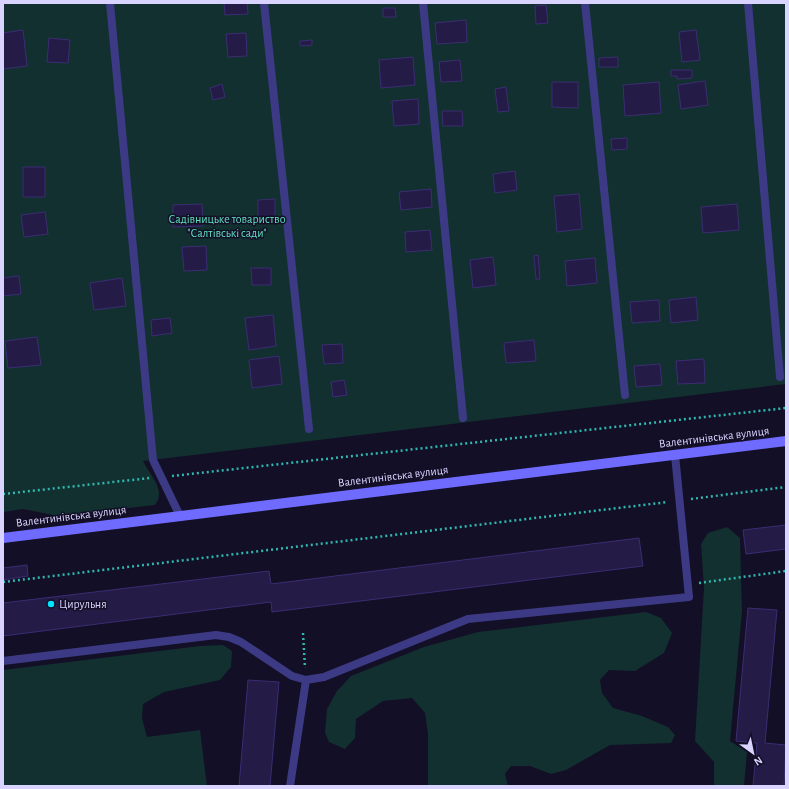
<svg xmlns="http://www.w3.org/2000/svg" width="789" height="789" font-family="'Alegreya Sans',sans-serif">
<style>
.green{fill:#12302f}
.building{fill:#241b47;stroke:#3b2d73}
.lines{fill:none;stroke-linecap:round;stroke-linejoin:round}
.path{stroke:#2fb8b0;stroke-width:2.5;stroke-dasharray:2 3;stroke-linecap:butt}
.lane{stroke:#3d3a85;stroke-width:8}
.secondary{stroke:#6f6bff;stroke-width:10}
.poi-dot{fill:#00e5ff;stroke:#130f26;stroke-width:1.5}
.labels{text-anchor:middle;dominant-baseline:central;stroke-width:3;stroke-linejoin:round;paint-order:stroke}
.park-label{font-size:12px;fill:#5fe0c0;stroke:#130f26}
.street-label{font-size:12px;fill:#d9d4ff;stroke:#130f26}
.poi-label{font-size:12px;fill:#d9d4ff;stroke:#130f26;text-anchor:start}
</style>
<rect width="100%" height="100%" fill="#130f26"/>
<path class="green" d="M3 3H786V384L143 461C149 474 167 490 155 505L58 516 23 509 3 512Z
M727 527 740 538 742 611 730 741 747 752 744 786H714V762L695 741 704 588 701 544 708 533Z
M646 612 661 618 672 633 664 653 635 671 609 670 600 680 602 693 613 708 642 716 668 727 675 735 671 743 610 745 566 770 551 774 530 766H511L505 774 508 786H428V734L425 713 412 698 383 701 356 719 355 738 345 749 329 742 325 733 327 709 337 691 351 676 424 647 478 632Z
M223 645 232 651 231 667 220 680 164 692 143 704 142 718 147 737 200 730 207 786H3V670L200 646Z"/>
<path class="building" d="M224 3H247L248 14 225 15Z
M546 5 548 23 536 24 535 6Z
M383 8H395L396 17H383Z
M466 20 467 42 437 44 435 23Z
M23 30 27 66 3 69V33Z
M696 30 700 60 682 62 679 32Z
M246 33 247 56 228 57 226 34Z
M49 38 70 40 68 63 47 62Z
M312 40V45L300 46V41Z
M413 57 415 85 381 88 379 60Z
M618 57V67H599V58Z
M460 60 462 81 441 82 439 62Z
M671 70H692V78L677 79V76H671Z
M705 81 708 105 681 109 678 85Z
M552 82H578V108L552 107Z
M659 82 661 113 625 116 623 85Z
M222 84 225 97 213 100 210 88Z
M506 87 509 111 498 112 495 89Z
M418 99 419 124 394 126 392 101Z
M442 111H462L463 126H443Z
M627 138V149L612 150 611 139Z
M23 167H45V197H23Z
M515 171 517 190 495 193 493 174Z
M431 189 432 207 401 210 399 192Z
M579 194 582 229 557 232 554 196Z
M275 199V220H258V200Z
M202 204 203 226 173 227V205Z
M737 204 739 230 703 233 701 207Z
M45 212 48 234 24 237 21 215Z
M430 230 432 250 406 252 405 232Z
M206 246 207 270 184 271 182 247Z
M538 255 540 279H536L534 256Z
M493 257 496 285 473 288 470 260Z
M595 258 597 283 567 286 565 261Z
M251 268H271V285H252Z
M19 276 21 294 3 296V278Z
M122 278 126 306 94 310 90 283Z
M696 297 698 320 671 323 669 300Z
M659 300 660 321 632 323 630 302Z
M273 315 276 346 249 350 245 318Z
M170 318 172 333 152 336 151 320Z
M37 337 41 365 8 368 5 341Z
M534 340 536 361 506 363 504 343Z
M342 344 343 363 324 364 322 345Z
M279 356 282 384 252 388 249 360Z
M704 359 705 383 678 384 676 361Z
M660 364 662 385 636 387 634 366Z
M344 380 347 395 333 397 331 382Z
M786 525V549L746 554 743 530Z
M639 538 643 566 272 612 271 602 3 636V603L269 571 271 584Z
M27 565 28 576 3 580V568Z
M748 608 777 610 765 743 786 745 784 786H753L757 743 736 741Z
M248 680 279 682 270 786H239Z"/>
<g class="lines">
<path class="path" d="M172 476 786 408
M3 494 150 478
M691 499 786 487
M3 582 668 502
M699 583 786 571
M303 633 305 668"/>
<path class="lane" d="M110 3 153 460 180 516
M264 3 309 429
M423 3 463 418
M585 3 625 395
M748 3 780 377
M3 661 216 635 229 637 241 642 292 676 306 680 324 677 468 619 689 597 675 455
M290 786 306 680"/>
<path class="secondary" d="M3 538 786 441"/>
</g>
<circle class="poi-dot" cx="51" cy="604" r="4"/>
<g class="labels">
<g class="park-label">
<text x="227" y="219">Садівницьке товариство<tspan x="227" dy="14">"Салтівські сади"</tspan></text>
</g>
<g class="street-label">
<text transform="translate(714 437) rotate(-7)">Валентинівська вулиця</text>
<text transform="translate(393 476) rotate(-7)">Валентинівська вулиця</text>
<text transform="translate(71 516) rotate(-7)">Валентинівська вулиця</text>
</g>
<g class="poi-label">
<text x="59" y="604">Цирульня</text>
</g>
</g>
<rect width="789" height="789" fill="none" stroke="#d9d4ff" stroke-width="8"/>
<g transform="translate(753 753) rotate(147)" stroke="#130f26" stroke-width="3" paint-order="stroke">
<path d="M0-3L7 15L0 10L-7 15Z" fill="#d9d4ff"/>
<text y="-6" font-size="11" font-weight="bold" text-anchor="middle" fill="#d9d4ff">N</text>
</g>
</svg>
